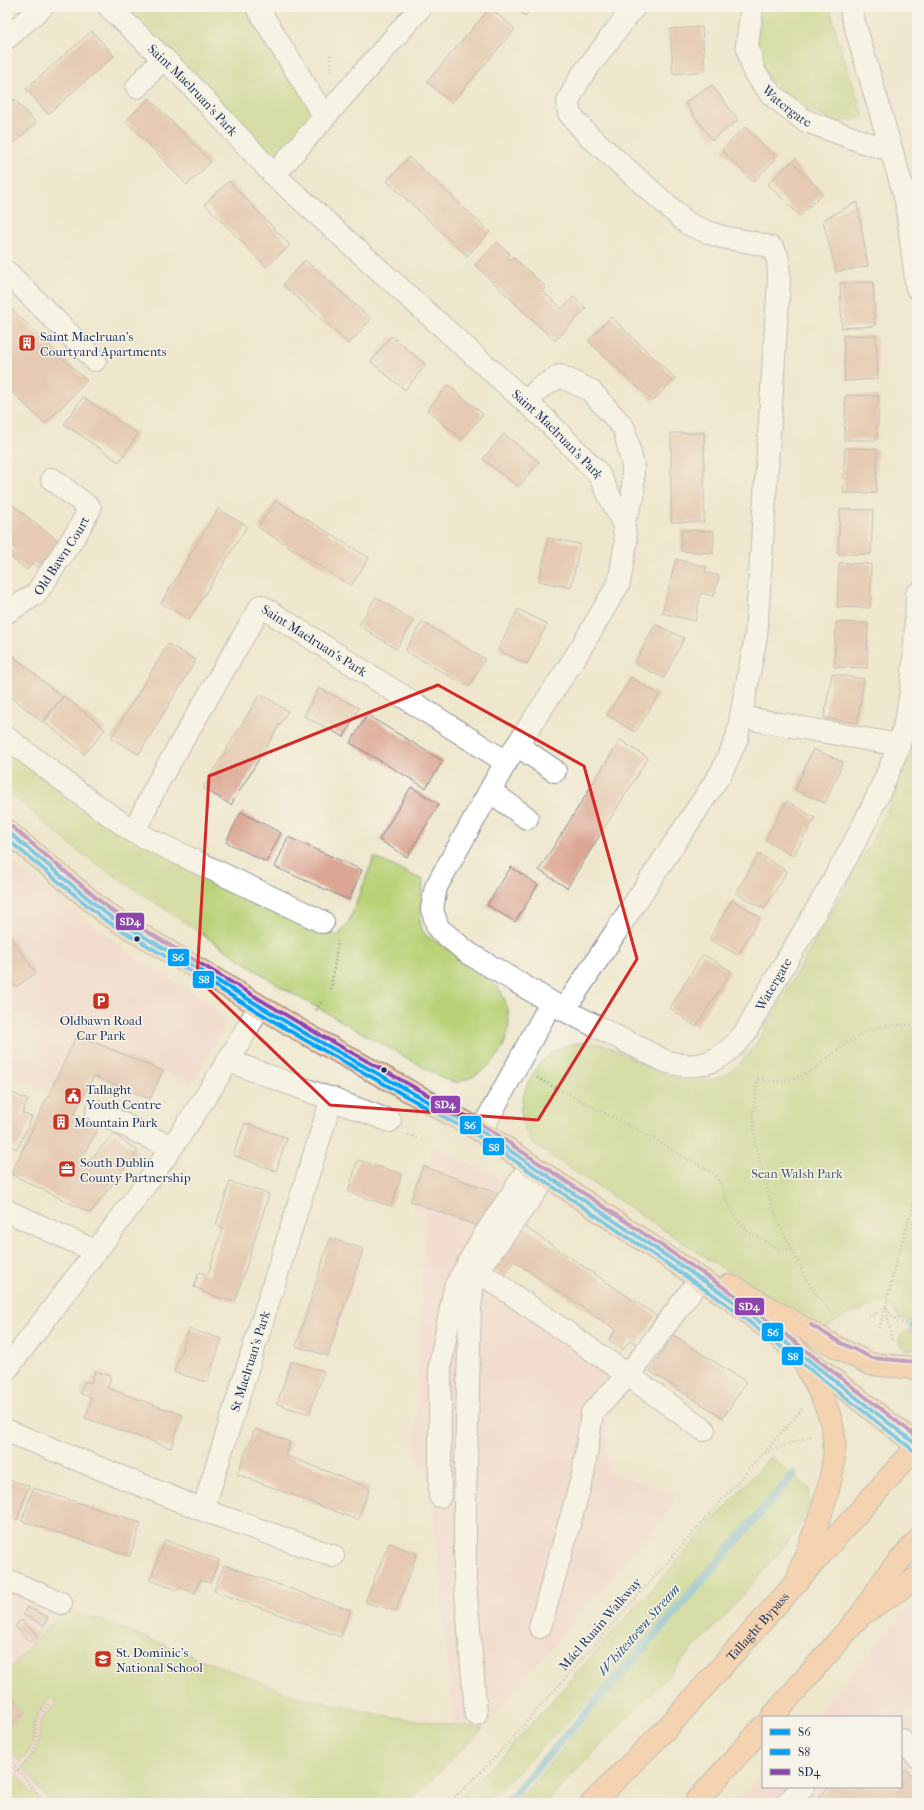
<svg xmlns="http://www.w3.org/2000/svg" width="924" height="1810" font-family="'IM FELL French Canon',serif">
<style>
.built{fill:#f7cfd0}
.green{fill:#b8d176;stroke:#6a806a}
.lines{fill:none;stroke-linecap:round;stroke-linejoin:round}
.stream{stroke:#56b2d4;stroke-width:8}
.building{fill:#dba693}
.minor-casing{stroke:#858b96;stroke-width:24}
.major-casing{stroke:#858b96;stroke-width:24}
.path{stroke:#858b96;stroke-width:2.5;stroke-dasharray:1 3;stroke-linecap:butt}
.minor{stroke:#fff;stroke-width:22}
.major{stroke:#fbbb8c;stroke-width:22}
.bus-1-casing{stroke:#f7f3e8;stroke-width:7}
.bus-2-casing{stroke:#f7f3e8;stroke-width:7}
.bus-3-casing{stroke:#f7f3e8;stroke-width:7}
.bus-1{stroke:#01a0f7;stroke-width:4}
.bus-2{stroke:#01a0f7;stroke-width:4}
.bus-3{stroke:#8e44ad;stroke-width:4}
.marked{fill:none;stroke:#d62828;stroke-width:3;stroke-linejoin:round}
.bus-dot{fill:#1b2f5e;stroke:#f7f3e8;stroke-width:1.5}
.labels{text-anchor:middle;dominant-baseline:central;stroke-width:3;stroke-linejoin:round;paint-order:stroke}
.street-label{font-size:13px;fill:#1b2f5e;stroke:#f7f3e8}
.poi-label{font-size:13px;fill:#1b2f5e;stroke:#f7f3e8;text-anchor:start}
.park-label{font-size:13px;fill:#425864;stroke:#f7f3e8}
.water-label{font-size:14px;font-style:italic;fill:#2d5681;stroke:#f7f3e8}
.line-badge{stroke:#f7f3e8;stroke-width:1.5}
.badge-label{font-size:11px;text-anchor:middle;font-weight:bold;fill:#fff}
</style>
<rect width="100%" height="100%" fill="#f7f3e8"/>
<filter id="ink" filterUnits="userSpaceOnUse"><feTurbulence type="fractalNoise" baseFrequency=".025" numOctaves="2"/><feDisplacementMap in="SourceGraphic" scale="8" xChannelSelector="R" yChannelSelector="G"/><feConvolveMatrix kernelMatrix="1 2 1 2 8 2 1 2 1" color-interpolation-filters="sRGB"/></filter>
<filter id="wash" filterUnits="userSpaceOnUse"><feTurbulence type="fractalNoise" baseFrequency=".012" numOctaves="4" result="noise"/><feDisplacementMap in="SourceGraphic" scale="16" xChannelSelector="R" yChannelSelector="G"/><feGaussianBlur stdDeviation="0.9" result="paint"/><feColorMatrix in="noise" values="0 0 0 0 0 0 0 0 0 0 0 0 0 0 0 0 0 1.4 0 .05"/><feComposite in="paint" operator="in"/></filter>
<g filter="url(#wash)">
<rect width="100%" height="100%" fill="#efe7cd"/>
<path class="built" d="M7 860 43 885 134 956 212 1005 227 1022 192 1085 163 1071 77 1035 49 1093 7 1075V1069L29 1021 7 1010Z
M434 1146 525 1191 469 1271 632 1384 605 1422 609 1473 677 1493 666 1515 515 1690 492 1722 483 1729 408 1803H7V1587L64 1609 102 1621 296 1696 380 1715 453 1724 430 1483 414 1454 425 1213 412 1210Z
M917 1603V1803H737L763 1773V1787H901V1717H813L910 1606Z"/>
<path class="green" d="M110 7H257L324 116 274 175Z
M762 7H830L838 40 864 117 836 123 794 102 769 79 756 46Z
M917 735V1324L899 1318 891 1306 880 1303 842 1317 819 1332 533 1144C519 1122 517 1105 529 1081 545 1049 572 1036 607 1046 613 1048 620 1052 626 1055 649 1067 673 1082 700 1081 726 1080 742 1064 756 1044L874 837 898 789Z
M7 738 90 801 312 925 338 936 345 926 348 924 374 857 423 880 420 925 425 935C444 947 492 974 501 992 519 1024 505 1061 472 1077 466 1079 459 1083 452 1082 444 1080 437 1074 430 1071L284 989 78 851 7 791Z
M906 1331H912L917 1334V1348L907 1350 901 1346 899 1338Z
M770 1457 790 1473 605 1685 485 1803H454L506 1752Z
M796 1477 809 1488 810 1502 797 1531 723 1618 545 1803H513L533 1783Z
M64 1609 102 1621 296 1696 381 1715 483 1729 408 1803H51L23 1767 34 1754 39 1740 40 1722 44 1715 56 1703 50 1697 36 1717 34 1725 33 1742 30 1751 20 1762 7 1748V1730L23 1713 7 1697V1672Z
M18 1775 41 1803H7V1777Z"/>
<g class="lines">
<path class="stream" d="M913 1327 917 1313
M506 1803 665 1624 793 1475"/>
</g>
<g id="blocks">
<path class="building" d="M515 7H533L525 16Z
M689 7H706V10Z
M490 8 515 29 452 103 427 82Z
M702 27 705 71 673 74 670 29Z
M92 31 114 56 48 114 26 89Z
M712 85 738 120 712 140 685 103Z
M149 98 211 162 187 185 126 121Z
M14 99 36 123 7 149V105Z
M745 127 776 159 753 182 722 150Z
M409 157 490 232 467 256 387 181Z
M792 161 823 193 800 216 768 184Z
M229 181 290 245 266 267 205 204Z
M857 202 868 266 836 272 823 220Z
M497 242 510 254 507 257 510 260 513 257 546 287 542 291 562 309 574 297 586 308 555 341 475 265Z
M305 260 371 319 349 344 283 285Z
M873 282 875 326 842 328 840 283Z
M7 305 87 381 45 424 7 387Z
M611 317 675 378 653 401 588 341Z
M876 335 878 379 845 381 843 336Z
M391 336 426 365 405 390 371 362Z
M448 385 483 414 462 439 427 410Z
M846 395 879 396 877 440H844Z
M83 397 138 434 119 462 64 424Z
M671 433H704V522H671Z
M504 434 539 462 518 487 483 459Z
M845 448 877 449 876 493H843Z
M276 500 369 558 351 586 258 527Z
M7 501 59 541 38 567 33 563 27 570 10 557 16 549 7 543Z
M218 509 247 526 189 620 161 603Z
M840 509 873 510 871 554H838Z
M681 530 714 531 713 553 681 551Z
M548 538 580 544 571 588 539 581Z
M676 559 707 567 705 572 719 576 714 596 701 593 695 621 662 613Z
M839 563 871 564 870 608 837 607Z
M376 597 414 621 396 649 359 625Z
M518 609 547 624 527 664 498 650Z
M422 622 485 659 469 687 405 651Z
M836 622 868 623 867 668 834 667Z
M655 624 684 638 664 678 635 664Z
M168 644 196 660 139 754 111 738Z
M7 651 62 697 42 722 7 693Z
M832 674 864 679 857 723 824 718Z
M631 677 659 695 635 732 607 715Z
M319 688 359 708 344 737 304 716Z
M260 694 288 711 231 805 203 788Z
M64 696 105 729 85 754 44 722Z
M367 715 443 761 426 788 350 743Z
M620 740 648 758 567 888 539 870Z
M813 749 843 762 825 803 795 790Z
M411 787 439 804 407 857 379 840Z
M787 801 815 818 793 856 765 840Z
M241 812 281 833 266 862 226 842Z
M288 837 362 870 349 900 275 867Z
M759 854 787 871 764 909 736 893Z
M511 867 538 885 515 922 487 905Z
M732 900 760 917 738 955 709 939Z
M7 933 36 973 17 986 7 983Z
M703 954 731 971 696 1027 670 1008Z
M77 1035 163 1071 150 1099 94 1076 74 1114 98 1129 78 1164 82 1168 114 1134 138 1151 90 1213 11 1174Z
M7 1091 28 1100 22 1113 32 1117 17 1149 7 1144Z
M245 1123 287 1138 276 1171 233 1155Z
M358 1160 402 1174 391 1206 348 1192Z
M423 1166 499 1194 486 1229 410 1201Z
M230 1182 269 1194 235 1302 202 1292 203 1290 194 1287 199 1272 208 1275 223 1227 216 1225Z
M519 1223 657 1316 637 1345 630 1340 623 1350 609 1340 616 1330 514 1261 503 1277 489 1267Z
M330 1238 363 1249 328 1356 296 1346Z
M189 1329 222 1339 207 1382 174 1372Z
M673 1335 746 1382 723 1418 650 1371Z
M291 1361 324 1371 309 1414 277 1404Z
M95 1371 111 1376 107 1388 183 1415 171 1448 85 1418 92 1398 80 1393 85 1381 91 1383Z
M255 1429 290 1442 285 1455 370 1488 358 1520 237 1474Z
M7 1479 29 1486 17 1520 7 1516Z
M33 1488 141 1523 130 1556 22 1521Z
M165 1540 219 1560 210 1583 200 1580 195 1593 178 1587 177 1590 150 1580Z
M389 1543 417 1554 396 1611 365 1602Z
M224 1565 350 1610 341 1637 214 1591Z
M27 1607 48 1617 44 1625 23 1615Z
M21 1620 38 1635 31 1642 15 1627Z
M7 1697 23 1713 7 1730Z
M906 1769 917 1780V1803H813L829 1787H901V1774Z"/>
</g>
</g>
<g filter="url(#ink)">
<use href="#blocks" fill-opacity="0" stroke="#858b96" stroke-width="1"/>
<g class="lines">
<defs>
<g id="minor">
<path id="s1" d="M109 7 187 81 274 175 547 421 598 473 623 523 626 542 619 583 576 656 506 762 436 887 432 909 438 928 468 953 564 1010 665 1061C701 1073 723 1060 745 1033 784 962 829 894 865 822 877 797 890 771 899 744 915 697 915 644 917 594"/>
<path d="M257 7 324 116"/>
<path id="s2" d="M752 7 747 45 754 72 772 95 804 120 863 142 891 150"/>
<path d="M851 7 852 15 906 200 917 288"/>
<path d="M7 38 42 7"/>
<path d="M137 87 163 58"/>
<path d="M274 175 421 7"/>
<path d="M7 272 95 360"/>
<path d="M527 402 540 388 560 376 590 390 624 428 633 466V497L623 523"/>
<path id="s3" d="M7 612 36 594 79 529 90 508 52 479"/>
<path d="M741 717 899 745"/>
<path d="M7 738 90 801 134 832 323 922"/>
<path d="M517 745 555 771"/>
<path d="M490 791 527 818"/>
<path id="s4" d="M134 832 157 784 261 606 506 762"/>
<path d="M564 1010 721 773 737 738 756 636 779 280C778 272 780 256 773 249 768 244 731 239 722 237 710 233 698 229 687 223L586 133 569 113 568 101 580 78 634 7"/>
<path d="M229 1061 390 1121"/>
<path d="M97 1111 148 1137 172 1146"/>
<path d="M481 1131 551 1003"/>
<path d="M7 1211 95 1251"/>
<path d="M477 1270 628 1375 700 1279"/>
<path d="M7 1369C95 1252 189 1136 259 1007"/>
<path d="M7 1431 203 1510 333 1556"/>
<path d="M440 1496V1365L455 1287 482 1239 531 1165"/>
<path id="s5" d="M203 1510 332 1098"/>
<path d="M7 1580 61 1603"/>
<path d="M540 1627 583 1475 592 1413 628 1375 704 1430"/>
<path d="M476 1714 465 1581V1501L470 1308 474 1275 547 1176"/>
<path d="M901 1740 917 1756"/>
<path d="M787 1803 803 1787"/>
</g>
<g id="major">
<path d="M7 831 108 915 308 1035 481 1131 531 1165 729 1298 917 1445"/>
<path d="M728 1286 737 1289 838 1348 870 1364 917 1368"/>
<path d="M799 1574C812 1535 838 1480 834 1438 832 1411 815 1383 802 1359"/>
<path d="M867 1611 917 1578"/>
<path d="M772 1717 861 1615 887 1575 917 1541"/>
<path id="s6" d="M592 1803 669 1726 917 1446"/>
<path d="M695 1803 763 1727"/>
</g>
</defs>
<use href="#minor" class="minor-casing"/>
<use href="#major" class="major-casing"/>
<path class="path" d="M330 55 331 73
M331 989 338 941
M316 1010 321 1002
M537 1078 651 1137 687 1159 709 1170 717 1177 728 1204 736 1218 747 1231 776 1247 792 1250
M408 1135 419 1138
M886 1307 892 1341
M887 1309 897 1321 910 1326
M833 1316 808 1282 778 1222 767 1191 755 1142 753 1114 758 1079C812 1091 824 1051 866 1032 882 1024 899 1025 917 1024
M869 1317 874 1315 886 1306 896 1262 917 1194
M879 1328 885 1309
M7 1398 10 1393
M765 1453 811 1436
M7 1757 18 1770 32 1754 36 1744V1721L50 1702
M7 1773 18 1770 45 1803
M449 1803 493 1760 802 1409"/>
<use href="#minor" class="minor"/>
<use href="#major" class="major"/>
<defs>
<path id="bus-1" d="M7 831 108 915 308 1035 481 1131 729 1298 917 1445"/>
<path id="bus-2" d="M7 839 105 920 305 1040 478 1136 725 1303 913 1450"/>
<path id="bus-3" d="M11 826 111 910 311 1030 484 1126 732 1293 917 1437
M811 1325 841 1343 872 1358 917 1362"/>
</defs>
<use href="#bus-1" class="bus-1-casing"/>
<use href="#bus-2" class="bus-2-casing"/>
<use href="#bus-3" class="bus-3-casing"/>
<use href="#bus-1" class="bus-1"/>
<use href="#bus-2" class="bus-2"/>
<use href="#bus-3" class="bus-3"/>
</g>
</g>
<path d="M0 0H924V1810H0ZM438 685 584 766 637 959 538 1120 330 1105 197 978 209 776Z" fill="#efe7cd" fill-opacity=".55" fill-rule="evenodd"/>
<path class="marked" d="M438 685 584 766 637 959 538 1120 330 1105 197 978 209 776Z"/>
<defs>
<symbol id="building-square" viewBox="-11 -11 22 22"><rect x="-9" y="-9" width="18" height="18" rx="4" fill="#c8321e" stroke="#f7f3e8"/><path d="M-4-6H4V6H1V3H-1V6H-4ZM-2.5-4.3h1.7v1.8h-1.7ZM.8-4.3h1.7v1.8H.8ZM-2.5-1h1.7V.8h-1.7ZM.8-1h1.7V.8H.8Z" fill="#fff"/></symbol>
<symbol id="parking-square" viewBox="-11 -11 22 22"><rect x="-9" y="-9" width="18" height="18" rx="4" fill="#c8321e" stroke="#f7f3e8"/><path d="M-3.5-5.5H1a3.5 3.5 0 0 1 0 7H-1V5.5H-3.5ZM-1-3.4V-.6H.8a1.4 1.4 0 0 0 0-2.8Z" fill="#fff"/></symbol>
<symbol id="civic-square" viewBox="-11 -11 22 22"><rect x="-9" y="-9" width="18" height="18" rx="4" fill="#c8321e" stroke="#f7f3e8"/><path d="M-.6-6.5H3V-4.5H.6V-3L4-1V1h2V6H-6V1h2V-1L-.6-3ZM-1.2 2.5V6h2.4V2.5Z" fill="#fff"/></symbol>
<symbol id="office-square" viewBox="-11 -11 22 22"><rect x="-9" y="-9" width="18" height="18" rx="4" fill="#c8321e" stroke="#f7f3e8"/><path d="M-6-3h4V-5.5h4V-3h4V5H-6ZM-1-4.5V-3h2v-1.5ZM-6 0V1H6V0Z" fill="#fff"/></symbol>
<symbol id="school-square" viewBox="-11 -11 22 22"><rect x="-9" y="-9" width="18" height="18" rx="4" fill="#c8321e" stroke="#f7f3e8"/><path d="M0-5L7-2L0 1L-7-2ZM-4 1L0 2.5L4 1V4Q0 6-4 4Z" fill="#fff"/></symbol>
</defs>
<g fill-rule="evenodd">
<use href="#building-square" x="17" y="333" width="20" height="20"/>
<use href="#parking-square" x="91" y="991" width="20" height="20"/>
<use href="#civic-square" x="63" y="1086" width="20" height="20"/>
<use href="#building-square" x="51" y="1112" width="20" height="20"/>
<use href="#office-square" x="57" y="1159" width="20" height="20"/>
<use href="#school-square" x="93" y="1649" width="20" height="20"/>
</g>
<g class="bus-dot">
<circle cx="137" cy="939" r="3.5"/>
<circle cx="384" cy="1070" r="3.5"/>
</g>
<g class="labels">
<g class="street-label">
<text stroke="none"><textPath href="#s1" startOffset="118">Saint Maelruan's Park</textPath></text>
<text stroke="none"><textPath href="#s2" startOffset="114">Watergate</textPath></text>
<text stroke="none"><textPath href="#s1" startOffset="620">Saint Maelruan's Park</textPath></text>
<text stroke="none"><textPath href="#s3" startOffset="80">Old Bawn Court</textPath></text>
<text stroke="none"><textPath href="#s4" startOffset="323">Saint Maelruan's Park</textPath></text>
<text stroke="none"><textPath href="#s1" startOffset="1602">Watergate</textPath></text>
<text stroke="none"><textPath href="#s5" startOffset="156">St Maelruan's Park</textPath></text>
<text transform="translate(600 1624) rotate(-49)">Máel Ruain Walkway</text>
<text stroke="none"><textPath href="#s6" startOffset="242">Tallaght Bypass</textPath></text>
</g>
<g class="poi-label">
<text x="40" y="336">Saint Maelruan's<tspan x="40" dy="15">Courtyard Apartments</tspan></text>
<text x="101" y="1020" text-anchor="middle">Oldbawn Road<tspan x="101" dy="15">Car Park</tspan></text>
<text x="86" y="1089">Tallaght<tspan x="86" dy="15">Youth Centre</tspan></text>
<text x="74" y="1122">Mountain Park</text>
<text x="80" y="1162">South Dublin<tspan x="80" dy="15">County Partnership</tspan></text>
<text x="116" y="1652">St. Dominic's<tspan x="116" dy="15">National School</tspan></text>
</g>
<g class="park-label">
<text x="797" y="1173">Sean Walsh Park</text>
</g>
<g class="water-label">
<text transform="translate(639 1630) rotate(-49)">Whitestown Stream</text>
</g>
</g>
<g class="line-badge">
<rect x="115" y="912" width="30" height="19" rx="4" fill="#8e44ad"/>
<rect x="167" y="948" width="23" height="19" rx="4" fill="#01a0f7"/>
<rect x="192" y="970" width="23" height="19" rx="4" fill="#01a0f7"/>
<rect x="430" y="1095" width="31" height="19" rx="4" fill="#8e44ad"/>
<rect x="459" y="1115" width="23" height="20" rx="4" fill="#01a0f7"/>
<rect x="482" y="1137" width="23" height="19" rx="4" fill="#01a0f7"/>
<rect x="734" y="1297" width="31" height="19" rx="4" fill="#8e44ad"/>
<rect x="761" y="1322" width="23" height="20" rx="4" fill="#01a0f7"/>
<rect x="781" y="1346" width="23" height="20" rx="4" fill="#01a0f7"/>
</g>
<g class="badge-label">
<text x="130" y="925">SD4</text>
<text x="178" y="961">S6</text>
<text x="204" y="983">S8</text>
<text x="445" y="1108">SD4</text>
<text x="470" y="1129">S6</text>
<text x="494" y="1151">S8</text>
<text x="749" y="1310">SD4</text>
<text x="773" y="1336">S6</text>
<text x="793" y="1360">S8</text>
</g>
<rect width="924" height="1810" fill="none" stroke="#f7f3e8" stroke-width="24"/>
<rect x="762" y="1716" width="140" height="72" fill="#f7f3e8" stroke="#9fa5b1"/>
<rect x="770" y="1729" width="20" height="6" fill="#01a0f7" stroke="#9fa5b1"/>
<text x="798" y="1736" font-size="12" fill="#1b2f5e">S6</text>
<rect x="770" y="1749" width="20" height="6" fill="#01a0f7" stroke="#9fa5b1"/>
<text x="798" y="1756" font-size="12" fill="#1b2f5e">S8</text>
<rect x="770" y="1769" width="20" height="6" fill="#8e44ad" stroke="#9fa5b1"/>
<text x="798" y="1776" font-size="12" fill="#1b2f5e">SD4</text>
</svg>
